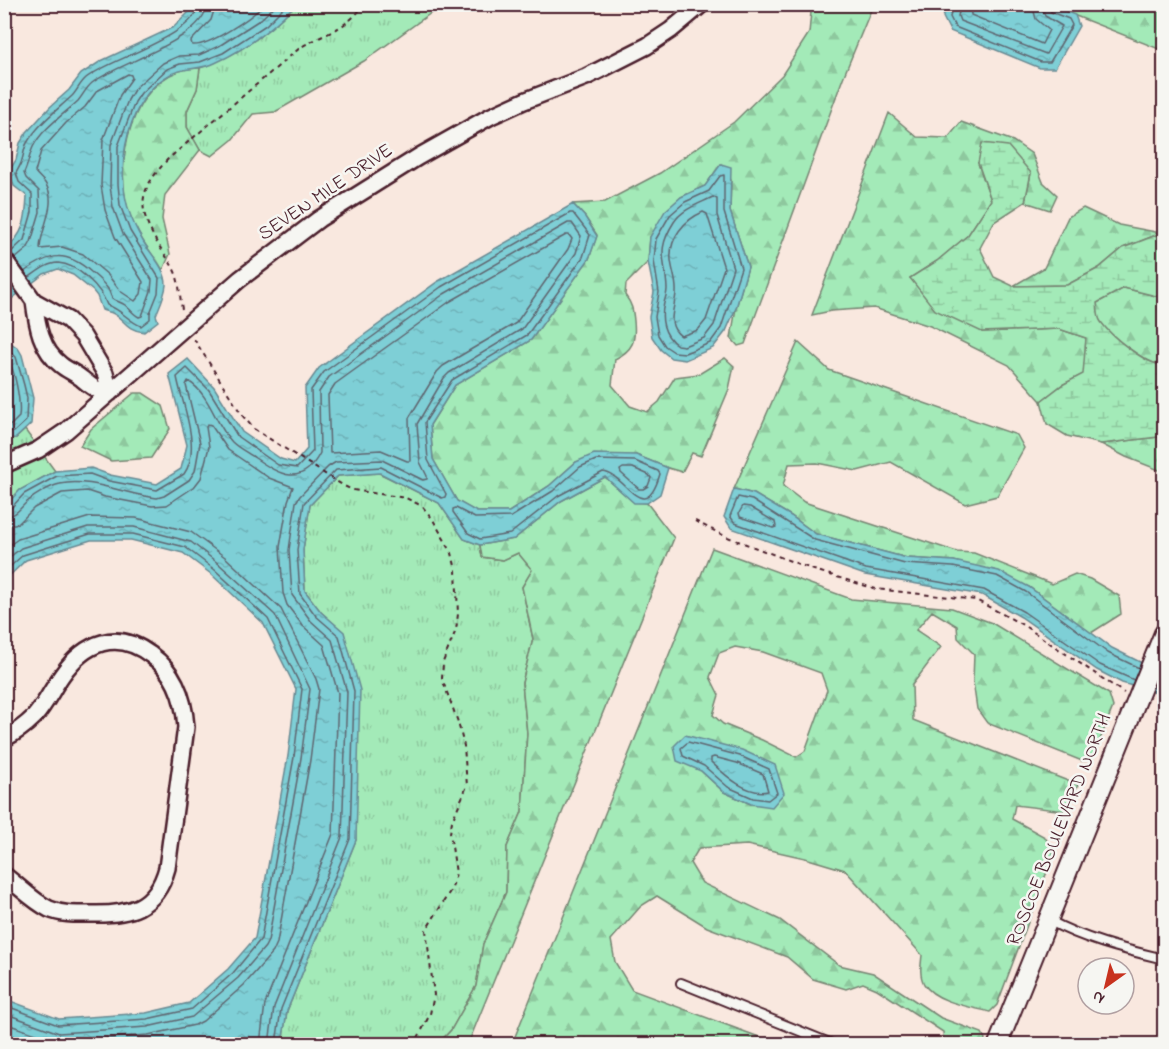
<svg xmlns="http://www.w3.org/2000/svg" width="1169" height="1049" font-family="'Indie Flower',sans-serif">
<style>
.grass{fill:url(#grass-tufts);stroke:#768472;stroke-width:1.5}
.forest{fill:url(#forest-firs);stroke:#768472;stroke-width:1.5;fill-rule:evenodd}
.wetland{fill:url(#wetland-marsh);stroke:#768472;stroke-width:1.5}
.water{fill:url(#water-ripples);stroke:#698992;stroke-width:1.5}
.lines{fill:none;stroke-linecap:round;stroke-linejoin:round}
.shore{stroke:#5f656f;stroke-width:1.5}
.service-casing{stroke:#4a1f2b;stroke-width:12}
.minor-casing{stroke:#4a1f2b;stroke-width:20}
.tertiary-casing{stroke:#4a1f2b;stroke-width:22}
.path{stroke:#4a1f2b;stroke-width:2;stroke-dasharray:4.5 4.5;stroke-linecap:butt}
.service{stroke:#f6f6f2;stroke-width:8}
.minor{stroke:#f6f6f2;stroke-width:15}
.tertiary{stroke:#f6f6f2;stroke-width:18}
.labels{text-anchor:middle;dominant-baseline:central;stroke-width:5;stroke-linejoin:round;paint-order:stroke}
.street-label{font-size:20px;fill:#4a1f2b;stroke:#f6f6f2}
</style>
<defs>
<pattern id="grass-tufts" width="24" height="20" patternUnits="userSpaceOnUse" patternTransform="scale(1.5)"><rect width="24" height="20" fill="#a3eab8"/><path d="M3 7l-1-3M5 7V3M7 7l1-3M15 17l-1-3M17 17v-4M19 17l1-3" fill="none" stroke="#8ec89e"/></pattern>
<pattern id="forest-firs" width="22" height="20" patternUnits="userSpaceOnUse" patternTransform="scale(1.5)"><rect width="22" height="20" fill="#a3eab8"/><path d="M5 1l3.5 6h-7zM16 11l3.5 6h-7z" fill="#8ec89e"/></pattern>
<pattern id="wetland-marsh" width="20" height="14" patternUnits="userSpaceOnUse" patternTransform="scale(1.5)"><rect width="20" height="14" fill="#a3eab8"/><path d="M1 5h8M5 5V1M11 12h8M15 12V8" fill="none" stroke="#8ec89e"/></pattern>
<pattern id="water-ripples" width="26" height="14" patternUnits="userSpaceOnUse" patternTransform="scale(1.5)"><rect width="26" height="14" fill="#7ecfd6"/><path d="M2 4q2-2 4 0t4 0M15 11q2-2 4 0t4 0" fill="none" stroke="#6eb1b8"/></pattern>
</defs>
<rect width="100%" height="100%" fill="#f9e8df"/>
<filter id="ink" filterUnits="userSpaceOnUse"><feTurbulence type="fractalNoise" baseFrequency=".0167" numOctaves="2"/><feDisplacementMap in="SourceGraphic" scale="12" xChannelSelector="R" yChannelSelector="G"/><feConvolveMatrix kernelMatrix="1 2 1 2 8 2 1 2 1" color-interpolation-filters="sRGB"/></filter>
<g filter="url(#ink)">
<path class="grass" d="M295 5H442L364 61 275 112 253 114 232 140 212 156 200 150 187 127V111L197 89 200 68C237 56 269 32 295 5Z
M25 430 55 471 20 490 5 506V439L16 438Z
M379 473 439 503 464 539 480 545 482 557 503 560 518 553 533 570 522 587 533 639 522 683 527 733 522 812 507 847 506 892 483 944 476 986 451 1030 438 1044H282L287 1011 356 840 344 633 321 612 305 591 303 550 310 505 338 476Z"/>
<path class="forest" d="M804 5H873L843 78 745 344 738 346 731 338 736 308 748 267 730 211 731 180 721 164 705 186 681 197 650 237 648 262 626 284 625 295C632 304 633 310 634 321 636 341 633 350 615 359L612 385 630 406 647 412 659 402 675 377 699 374 725 358 734 366 729 389 701 456 692 453 682 472 668 468 636 455 576 462 549 486 509 512H476L457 501 433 459 430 425 455 385 531 340 589 259 597 235 585 217 573 204 605 202 660 173 734 122 782 75 809 33 811 12Z
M1048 5H1164V51Z
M200 68 197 89 187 111V127L200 150 165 195 162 219 170 254 163 270C148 249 131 227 126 202 115 151 137 67 200 68Z
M889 113 917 137 948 138 961 122 1013 141 1032 154 1043 182 1057 195 1050 210 1025 202 1031 173 978 163 991 200 968 235 937 261 910 278 982 332 1059 329 1086 338 1084 374 1062 385 1041 401 1009 365 930 326 874 308 831 311 812 315Z
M1083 208 1119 225 1161 233 1123 248 1099 268 1067 285 1013 286 1044 268 1068 217Z
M1124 288 1164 298V365C1149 366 1108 335 1100 321 1097 317 1097 308 1097 303Z
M798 342 829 370 1017 435 1024 448 997 496 965 504 891 462 857 471 817 463 789 464 783 486 804 502 957 552 974 553 1052 584 1075 574 1090 579 1119 596 1121 614 1091 633 1029 587 954 561 907 558 816 534 791 516 754 494 734 489Z
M134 393H143L163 406 170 429 151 458 111 461 80 446 91 429Z
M1158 437 1164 440V472L1126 457 1101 444Z
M605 477 634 502 647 503 674 538 468 1044H438L451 1030 476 986 483 944 506 892 507 847 522 812 527 733 522 683 533 639 522 587 532 570 518 553 503 560 482 557 480 545 514 539 561 501Z
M712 548 851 599 952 608 992 623 1109 694 1113 707 1092 760 1082 761 987 723 977 709 973 681 974 654 958 638 957 626 932 611 916 630 941 647 912 685 913 720 1078 785 1065 811 1015 805 1012 819 1045 837 1054 853 997 1005 990 1012C971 1007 935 1002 924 984 919 975 921 964 922 955L845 870 805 858 747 845 699 848 690 863 702 883 780 920 839 965 873 973 941 1018 982 1033 985 1039 983 1044H944L943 1032 877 989 863 983 846 989 813 979 787 957 707 927 657 896 641 906 611 940 615 962 632 990 778 1044H512ZM735 647 763 652 821 673 827 690 805 751 796 757 762 740 723 724 713 715 719 695 710 677 719 653ZM701 771 751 804 724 792Z"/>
<path class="wetland" d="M982 143 1008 146 1031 173 1025 202 994 222 980 248 994 277 1013 286 1067 285 1099 268 1123 248 1164 232V298L1124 288 1097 303C1098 309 1097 317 1101 322 1111 336 1147 366 1164 365V440L1158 437 1101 444 1067 436 1047 424 1041 401 1062 385 1083 374 1086 338 1059 329 982 332 935 310 910 278 937 261 968 235 991 200 978 163Z"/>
<path class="water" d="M196 5H295C272 29 246 49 215 63 201 70 185 67 171 74 133 94 120 147 124 186 125 205 133 224 143 241 151 255 166 268 166 285 165 295 160 305 156 315L158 321 144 332C125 330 124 318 112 313 109 312 105 311 102 310L97 296 93 291 73 275 58 269 44 274 5 304V250C24 234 26 220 27 196L14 186 9 171 16 160 20 143 27 132 50 107 69 90 81 74 101 61 174 27Z
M948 5H1048L1075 15 1079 26 1055 68H1040L950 31 943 17Z
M721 164 731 167 730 211 748 267 736 308 726 331 713 348 685 360 671 358 661 350 652 337 649 317 654 292 648 262 650 237 665 211 681 197 705 186Z
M573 204 585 217 597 236 589 259 531 340 455 385 430 425 433 459 457 501 477 512H509L549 486 576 462 594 454 636 455 668 468 660 494 647 503H634L605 477 561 501 514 539 480 545 464 539 439 503 380 473 338 476 310 505 303 550 305 591 321 612 344 632 360 690 356 840 287 1011 282 1044H5V999L59 1019 146 1013 189 1003 228 969 255 938 288 756 296 689 263 623 211 574 183 553 131 540H91L26 560 5 580V506L20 490 55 471 91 468 110 475 157 484 181 469 187 445 169 374 188 359 214 387 242 432 281 459 295 463 307 449 305 388 319 368 437 282Z
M4 338 18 348 22 355 33 398 31 424 16 438 5 439Z
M734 489 754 494 791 516 816 534 907 558 954 561 999 571 1029 587 1112 648 1164 674V695L1122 683 1097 670 1021 617 982 595 865 575 731 528 724 517Z
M685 735 742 750 775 765 784 793 772 807 751 804 724 792 701 771 677 761 674 746Z"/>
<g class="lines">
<path class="shore" d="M216 4 211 20 191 41 192 45C209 47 252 17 265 4
M953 4 950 17 955 27 1041 62H1050L1072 25 1069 19 1051 12 1049 4
M961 4 958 16 960 21 1046 54 1062 26 1045 16 1041 4
M970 4 971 15 1042 44 1049 30 1036 19 1032 4
M128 74 131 75 132 78 120 95 103 140 101 185 105 210 115 237 143 282 141 294 135 301 120 291 108 275 83 254 62 247 40 249C40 229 59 203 45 183 42 179 38 176 35 172L41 151 66 123 85 107 97 91Z
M724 175V212L741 268 721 328 710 343 685 353 674 352 665 346 658 335 655 317 659 292 654 261 656 239 670 215 685 202 709 191 720 176Z
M713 197 717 199V215L733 268 714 325 704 338 684 346 677 345C663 335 660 319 664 303 665 298 667 295 667 289 666 259 655 252 674 222 682 209 699 204 713 197Z
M703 212 707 214 724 268 706 320 698 330 681 336C665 325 675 308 676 293 677 281 672 271 671 260 669 238 684 220 703 212Z
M566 235H569L572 239 568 249 516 323 443 366 437 372 409 418 410 461H407L381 450 330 453 328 395 335 384 449 302Z
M10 253 24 240 32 212V194L19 182 16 173C18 169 21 165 22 160 24 154 24 148 27 143 38 124 56 111 72 96 77 91 80 83 86 78 109 59 196 36 199 4
M15 259 27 249 31 242 40 212 39 191 26 178 24 173C28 165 29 156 33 147 42 129 63 115 78 101 83 95 86 88 92 83 117 63 205 40 207 4
M24 272C50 253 66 250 91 272 97 277 104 283 108 289 110 292 110 295 112 298 115 301 121 302 125 305 130 309 133 314 139 317L142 316 151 291 152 280 123 234 113 207 110 186 111 145 128 100 135 88 163 63 179 56 199 55 219 46 261 19 277 4
M28 278C37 272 47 263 58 263 78 264 101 288 107 305 121 309 128 321 141 326L150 319V313L158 293 159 278 130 231 120 205 118 184V146L135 102 141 93 167 69 180 64 200 62 223 53 266 25 287 4
M4 345 16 357 24 385 27 398 26 421 14 432 4 433
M4 355C15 364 21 403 19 417L11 425 4 426
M596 460 635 461 658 471 660 474C644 528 626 474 603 472L558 496 510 534 480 539 468 533 453 512V509L456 508 475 518 511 517 553 491 580 467Z
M623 468H633L649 475 651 478 648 486 643 489H639L621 473 620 470Z
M743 506 750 507 775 522 776 527 773 528 740 517 739 513Z
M4 510 11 508 24 494 57 476 90 474 109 481 157 490 184 474C202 449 182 404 177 377L187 368 209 390 238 437 278 465 297 468 313 451 311 390 324 372 441 287 570 213H573L590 235 583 257 527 335 452 380 425 422 428 460 446 494 445 497 442 498 381 467 336 470 304 503 297 550 300 594 316 616 339 636 354 691 350 839 281 1009 276 1044
M4 517C16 516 19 509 27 502 35 495 50 486 60 484 90 477 126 495 157 498L164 496 189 480 195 471 200 443 186 385 188 381C210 394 215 424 232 442 238 448 248 453 255 458 280 475 302 488 320 453L319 392 329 377 444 294 568 223H572L581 236 576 253 522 329 449 373 444 378 417 424 420 462 427 476V479L423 480 382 460 336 462 328 467 300 496 296 502 289 550 292 595 311 621 332 640 347 692 342 837 274 1007 269 1044
M4 526 19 523 34 508 62 493 87 491 105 497 152 506 167 505 194 487 201 478 209 447 206 427 208 424 211 425 228 450 269 478 293 487 288 501 280 547 283 593 287 605 303 626 324 645 338 693 333 834 265 1004 260 1044
M4 549 18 539 90 517 136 518 191 532 225 557 281 609 316 679 319 689 310 760 277 943 273 952 244 985 203 1021 195 1025 148 1035 59 1042 4 1023
M4 562 21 548 88 527H134L191 542 219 564 275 615 310 689 301 758 268 941 265 947 238 978 192 1017 147 1027 59 1033 4 1013
M4 572 23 555 90 534H133L185 547 215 570 268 619 302 689 294 757 261 939 233 973 192 1009 147 1019 58 1025 4 1005
M1134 680 1100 665 1024 612 984 590 866 569 735 523 730 516 738 497 752 500 815 540 905 564 953 567 997 576 1026 592 1108 653 1139 668
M688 742 740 756 769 769 777 793 768 800 753 798 728 787 704 766 683 756 681 748Z
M714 757 737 763 763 774 768 791C747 796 725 775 711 762V758Z"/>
<defs>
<path id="service" d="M1048 920C1083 939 1122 949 1160 958
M681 983 832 1044"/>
<path id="minor" d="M4 259 34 301 68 320 83 336 105 373 110 393C95 390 92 387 81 378 75 373 67 370 61 365 41 350 37 325 34 301
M4 465 38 450 66 431 240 279 319 219 418 157 491 116 524 101 586 77 647 46 671 30 702 4
M4 739C15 733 25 726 34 717 46 704 52 689 62 675 85 642 117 629 151 655 175 672 184 698 186 727L167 868C156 909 128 915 91 914 77 914 63 915 49 909 33 901 19 886 4 875"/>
<path id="tertiary" d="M998 1044 1164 633"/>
</defs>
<use href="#service" class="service-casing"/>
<use href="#minor" class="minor-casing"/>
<use href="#tertiary" class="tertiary-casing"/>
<path class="path" d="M182 309C180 299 180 288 177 277 173 264 163 253 156 241 135 203 141 189 168 159L301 47C324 34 349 28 364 4
M194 339 242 415 254 429 344 486 353 490 406 498 422 506 432 518 452 553 456 570 458 614 456 630 443 662 442 679 458 722 464 746 467 786 452 821 450 833 456 873 452 888 426 930 434 995 430 1014 415 1044
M695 521 725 536 814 570 876 589 976 600 1023 625 1124 693"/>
<use href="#service" class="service"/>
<use href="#minor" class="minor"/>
<use href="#tertiary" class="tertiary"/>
</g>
</g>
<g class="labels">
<g class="street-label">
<text transform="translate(326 193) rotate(-34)">SEVEN MILE DRIVE</text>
<text transform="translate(1060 830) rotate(-68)">ROSCOE BOULEVARD NORTH</text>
</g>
</g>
<rect width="1169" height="1049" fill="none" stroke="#f6f6f2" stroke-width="24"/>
<rect x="12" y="12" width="1145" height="1025" fill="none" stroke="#4a1f2b" stroke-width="2" filter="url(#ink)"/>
<g transform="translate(1106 986) rotate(214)"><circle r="28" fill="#f6f6f2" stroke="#b1a0a2" stroke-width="1.5"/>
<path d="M0-4.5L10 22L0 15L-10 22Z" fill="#c8321e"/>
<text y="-9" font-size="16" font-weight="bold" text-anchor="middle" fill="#4a1f2b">N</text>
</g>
</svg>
